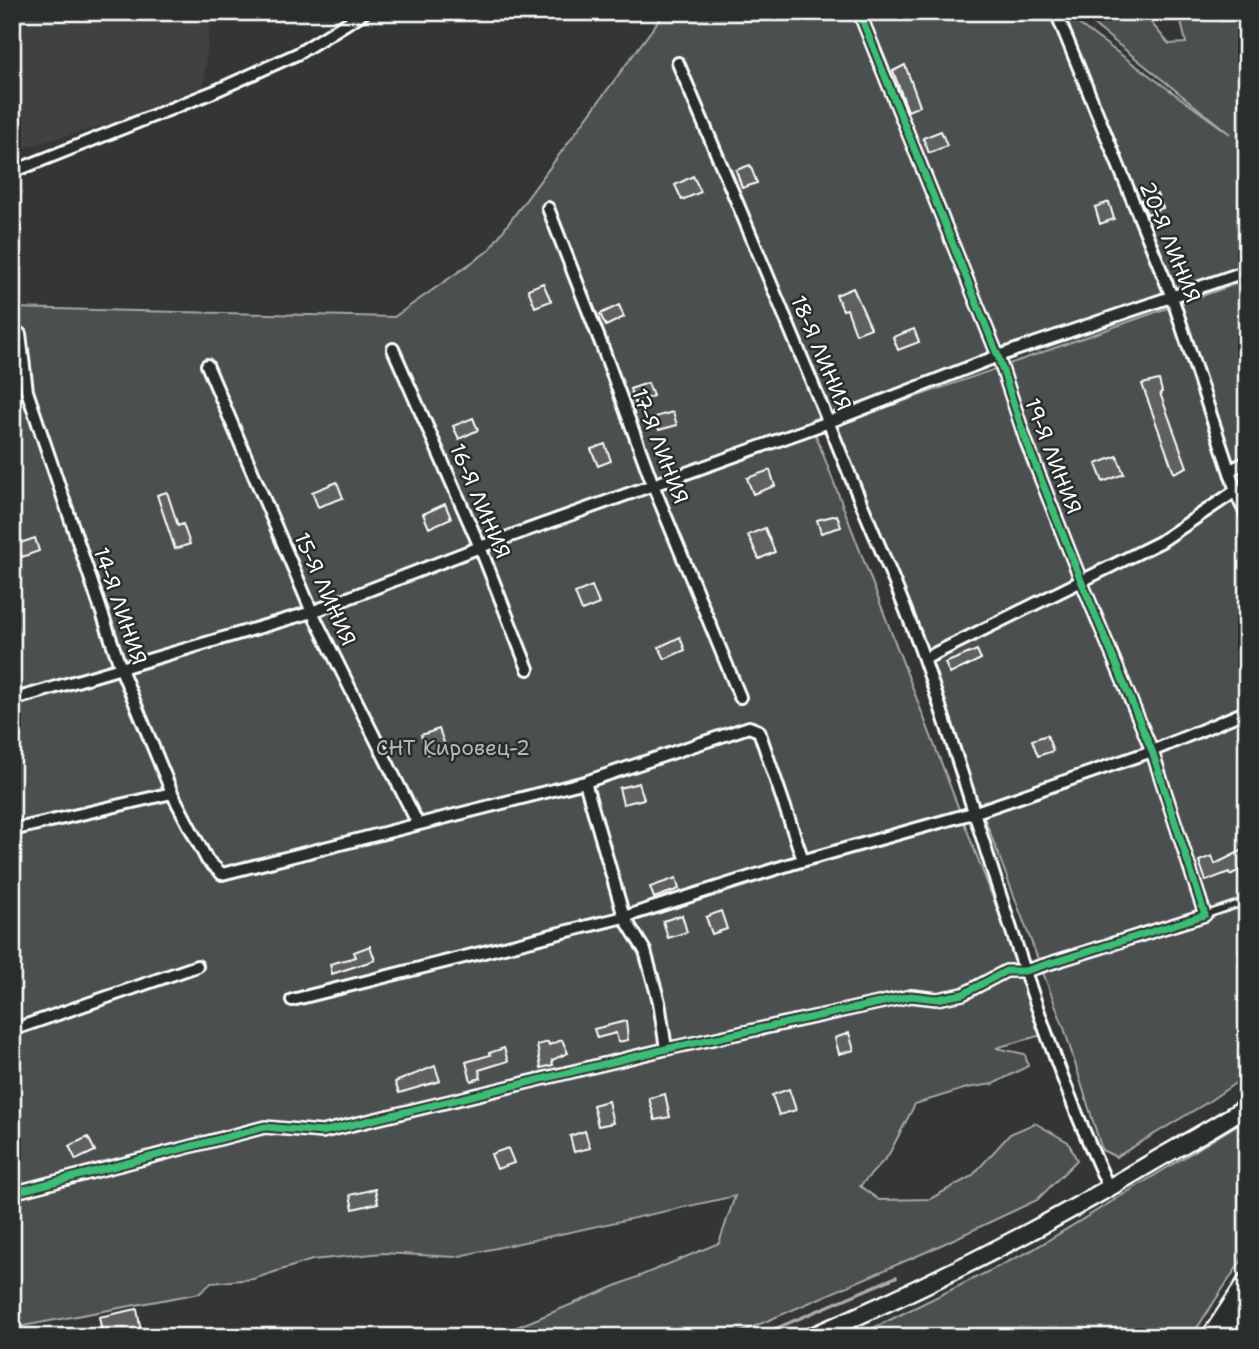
<svg xmlns="http://www.w3.org/2000/svg" width="1259" height="1349" font-family="'Shantell Sans',sans-serif">
<style>
.built{fill:#404243}
.green{fill:#4c4f50;stroke:#a6a7a8;stroke-width:2}
.lines{fill:none;stroke-linecap:round;stroke-linejoin:round}
.stream{stroke:#abacad;stroke-width:3.5}
.building{fill:#5f6162;stroke:#fff;stroke-width:2}
.lane-casing{stroke:#fff;stroke-width:10}
.street-casing{stroke:#fff;stroke-width:16}
.secondary-casing{stroke:#fff;stroke-width:21}
.lane{stroke:#2a2d2e;stroke-width:5}
.street{stroke:#2a2d2e;stroke-width:10}
.secondary{stroke:#2a2d2e;stroke-width:16}
.cycleway-casing{stroke:#2a2d2e;stroke-width:11}
.cycleway{stroke:#3abd76;stroke-width:7}
.labels{text-anchor:middle;dominant-baseline:central;stroke-width:5;stroke-linejoin:round;paint-order:stroke}
.street-label{font-size:21px;fill:#fff;stroke:#2a2d2e}
.park-label{font-size:21px;fill:#b7b9b9;stroke:#2a2d2e}
</style>
<rect width="100%" height="100%" fill="#333536"/>
<filter id="ink" filterUnits="userSpaceOnUse"><feTurbulence type="fractalNoise" baseFrequency=".0143" numOctaves="2"/><feDisplacementMap in="SourceGraphic" scale="14" xChannelSelector="R" yChannelSelector="G"/><feConvolveMatrix kernelMatrix="1 2 1 2 8 2 1 2 1" color-interpolation-filters="sRGB"/></filter>
<g filter="url(#ink)">
<path class="built" d="M12 12H211L203 90 117 122 19 149 12 142Z"/>
<path class="green" d="M665 12H1062L1230 134 1078 12H1137L1148 19 1169 44 1186 43 1181 21 1176 12H1204L1220 21 1247 20V267L810 420 1045 1034 996 1048 1025 1054 1028 1066 993 1084 967 1088 915 1104 888 1156 860 1186 879 1200 930 1199 972 1176 1010 1134 1035 1123 1068 1142 1077 1160 1037 1200 926 1252 730 1337H488L510 1330 719 1243 735 1196 455 1257 383 1253 312 1260 253 1279 211 1283 200 1293 12 1328V308L394 317 488 251Z
M1247 280V1075L1208 1102 1116 1157 1102 1150 1064 1028 928 669 828 428Z
M1247 1119V1252L1191 1337H855L1032 1250Z"/>
<g class="lines">
<path class="stream" d="M756 1337 896 1277"/>
</g>
<path class="building" d="M905 65 920 106 908 111 893 71Z
M941 131 947 146 929 153 923 138Z
M750 165 757 183 742 188 736 170Z
M693 176 701 192 682 200 675 185Z
M1157 194 1163 208 1147 214 1141 200Z
M1109 202 1114 219 1100 224 1095 207Z
M543 283 551 301 535 307 528 289Z
M853 288 871 328 856 334 847 309 843 310 836 295Z
M619 305 624 317 606 326 600 314Z
M914 329 919 342 898 350 893 337Z
M1159 380 1162 392 1160 393 1187 467 1174 473 1142 384Z
M648 383 653 396 635 403 630 389Z
M673 412 677 425 659 430 655 417Z
M473 418 478 430 459 439 453 426Z
M605 444 611 461 598 466 591 449Z
M1117 456 1124 474 1103 482 1096 464Z
M770 470 775 486 753 494 747 478Z
M337 482 343 498 318 507 312 492Z
M167 492 178 526 183 524 190 544 175 549 157 495Z
M445 504 451 518 429 528 423 514Z
M837 515 841 527 821 533 817 520Z
M765 528 775 552 759 559 748 535Z
M35 538 39 551 22 557 17 544Z
M592 586 599 604 582 611 575 593Z
M680 637 685 650 665 659 659 647Z
M977 650 981 659 950 674 945 663Z
M439 729 446 748 427 754 421 735Z
M1047 735 1053 751 1038 756 1032 740Z
M639 783 644 799 623 804 619 788Z
M1243 850 1247 857V866L1230 875 1229 872 1206 881 1199 861 1212 856 1215 864Z
M676 878 679 889 654 898 650 887Z
M721 911 727 929 712 934 706 917Z
M682 915 687 932 668 938 663 921Z
M370 946 375 960 332 974 330 964 356 957 354 952Z
M626 1021 628 1040 618 1042 616 1033 597 1038 594 1029Z
M849 1033 854 1050 839 1054 835 1038Z
M562 1040 568 1053 552 1060 553 1065 541 1068 537 1045 548 1042 549 1045Z
M504 1048 508 1061 479 1070 481 1078 471 1081 466 1062 490 1055 489 1053Z
M435 1066 440 1081 399 1093 395 1082Z
M789 1089 796 1110 779 1115 772 1095Z
M665 1094 670 1117 655 1120 649 1098Z
M608 1101 613 1123 598 1126 593 1105Z
M585 1131 590 1148 574 1152 570 1136Z
M88 1137 95 1151 76 1160 69 1146Z
M508 1148 514 1163 497 1169 491 1154Z
M375 1189 378 1203 353 1209 350 1195Z
M137 1309 142 1337H103L99 1317Z"/>
<g class="lines">
<defs>
<path id="lane" d="M1205 915 1247 901"/>
<path id="street" d="M1056 12 1172 297 1239 500 1247 516
M678 63C738 204 798 346 855 488 879 546 905 603 925 662 986 837 1031 1020 1109 1188
M12 172 213 92 297 54 365 12
M548 208 602 346 653 485 740 697
M20 334 27 391 121 669 172 793 207 860 222 874 585 782 749 727 759 731 803 860
M393 349 480 547 528 669
M207 365 312 612 418 824
M1230 470 1247 462
M924 659 1160 542 1237 490
M12 700 312 612 480 547 829 422 998 356 1247 271
M585 782 624 917 645 951 659 1002 666 1049
M12 830 172 793
M292 1000 624 917 791 864 976 812 1152 751 1247 711
M12 1030 197 966
M12 1193 265 1127 322 1132 666 1049 911 996 937 999 963 994 1006 971H1025L1205 915 1152 751 1080 578 1026 441 998 356 859 12"/>
<path id="secondary" d="M810 1337C929 1286 1040 1230 1151 1163 1183 1144 1216 1127 1247 1106
M1210 1337 1247 1281
M1223 1337 1247 1302"/>
</defs>
<use href="#lane" class="lane-casing"/>
<use href="#street" class="street-casing"/>
<use href="#secondary" class="secondary-casing"/>
<use href="#lane" class="lane"/>
<use href="#street" class="street"/>
<use href="#secondary" class="secondary"/>
<defs>
<path id="cycleway" d="M12 1193 265 1127 322 1132 666 1049 911 996 937 999 963 994 1006 971H1025L1205 915 1152 751 1080 578 1026 441 998 356 859 12"/>
</defs>
<use href="#cycleway" class="cycleway-casing"/>
<use href="#cycleway" class="cycleway"/>
</g>
</g>
<g class="labels">
<g class="street-label">
<text transform="translate(1170 242) rotate(68)">20-Я ЛИНИЯ</text>
<text transform="translate(821 353) rotate(67)">18-Я ЛИНИЯ</text>
<text transform="translate(660 446) rotate(69)">17-Я ЛИНИЯ</text>
<text transform="translate(1053 456) rotate(69)">19-Я ЛИНИЯ</text>
<text transform="translate(480 501) rotate(67)">16-Я ЛИНИЯ</text>
<text transform="translate(325 589) rotate(66)">15-Я ЛИНИЯ</text>
<text transform="translate(120 606) rotate(71)">14-Я ЛИНИЯ</text>
</g>
<g class="park-label">
<text x="453" y="748">СНТ Кировец-2</text>
</g>
</g>
<rect width="1259" height="1349" fill="none" stroke="#2a2d2e" stroke-width="42"/>
<rect x="21" y="21" width="1217" height="1307" fill="none" stroke="#fff" stroke-width="2.5" filter="url(#ink)"/>
</svg>
